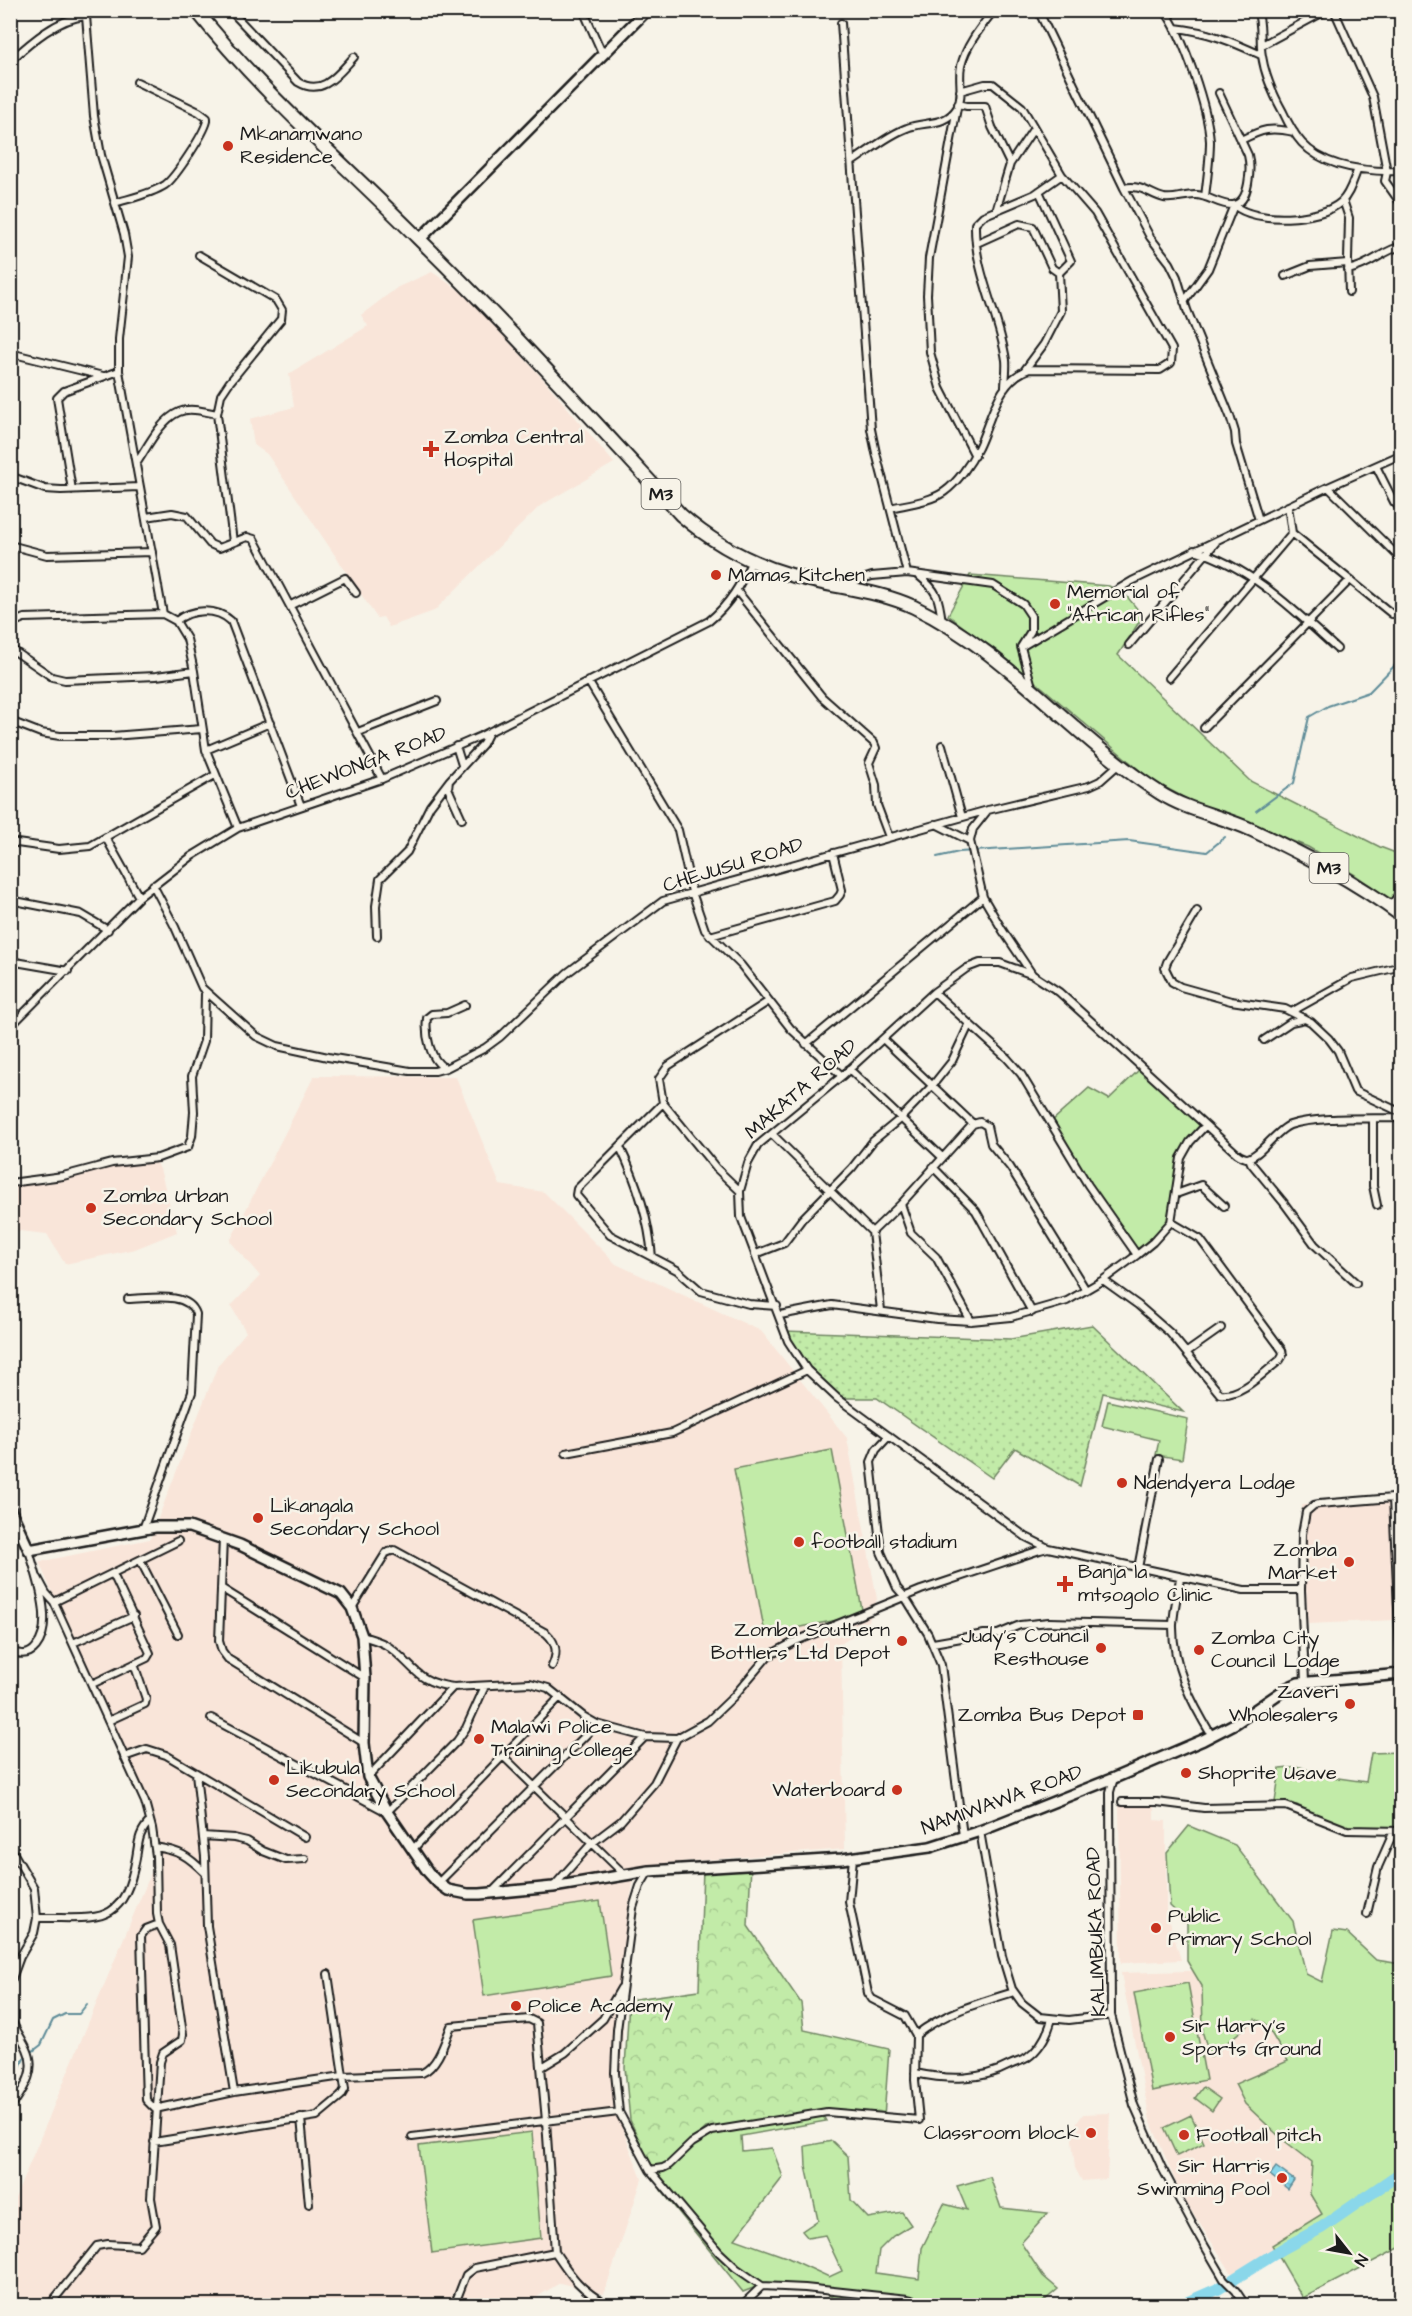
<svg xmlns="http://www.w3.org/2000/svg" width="1412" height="2316" font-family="'Architects Daughter',sans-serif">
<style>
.built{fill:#f9e5d9}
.grass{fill:url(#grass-dots);stroke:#6f8462;stroke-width:1.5}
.forest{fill:url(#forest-crowns);stroke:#6f8462;stroke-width:1.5}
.green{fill:#c2eba8;stroke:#6f8462;stroke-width:1.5}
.water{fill:url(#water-waves);stroke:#5e8c98;stroke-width:1.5}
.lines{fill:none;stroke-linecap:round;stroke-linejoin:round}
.stream{stroke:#5e8c98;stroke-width:2}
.river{stroke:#8ad7ea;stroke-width:12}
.street-casing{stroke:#1c1c1c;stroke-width:10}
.secondary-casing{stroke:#1c1c1c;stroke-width:14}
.highway-casing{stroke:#1c1c1c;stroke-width:16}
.street{stroke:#f7f3e8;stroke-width:6}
.secondary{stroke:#f7f3e8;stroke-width:9}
.highway{stroke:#f7f3e8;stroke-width:12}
.poi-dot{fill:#c8321e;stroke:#f7f3e8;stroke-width:2}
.labels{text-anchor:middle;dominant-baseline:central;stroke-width:5;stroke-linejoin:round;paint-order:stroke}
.shield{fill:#f7f3e8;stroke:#5e5c59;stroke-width:1.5}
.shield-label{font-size:18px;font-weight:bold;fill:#1c1c1c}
.poi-label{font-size:20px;fill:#1c1c1c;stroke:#f7f3e8;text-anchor:start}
.street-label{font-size:20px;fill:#1c1c1c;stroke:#f7f3e8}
</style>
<defs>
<pattern id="grass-dots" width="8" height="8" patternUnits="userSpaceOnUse" patternTransform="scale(1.5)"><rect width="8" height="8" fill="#c2eba8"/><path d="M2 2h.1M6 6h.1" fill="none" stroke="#a6c990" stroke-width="1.8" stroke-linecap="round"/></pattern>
<pattern id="forest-crowns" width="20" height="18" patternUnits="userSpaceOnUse" patternTransform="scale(1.5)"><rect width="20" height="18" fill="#c2eba8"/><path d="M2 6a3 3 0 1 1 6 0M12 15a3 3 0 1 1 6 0" fill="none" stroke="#a6c990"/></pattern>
<pattern id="water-waves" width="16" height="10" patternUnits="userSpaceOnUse" patternTransform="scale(1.5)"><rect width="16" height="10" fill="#8ad7ea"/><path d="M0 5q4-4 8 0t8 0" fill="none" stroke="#76b8c8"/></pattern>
</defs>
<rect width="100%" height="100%" fill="#f7f3e8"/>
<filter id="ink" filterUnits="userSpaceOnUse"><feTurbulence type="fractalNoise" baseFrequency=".0167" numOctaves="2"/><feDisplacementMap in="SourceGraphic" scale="12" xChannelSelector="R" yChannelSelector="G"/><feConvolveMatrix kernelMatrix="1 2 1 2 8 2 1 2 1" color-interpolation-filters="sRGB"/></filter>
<g filter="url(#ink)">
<path class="built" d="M432 272 463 293 482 312 544 380 614 463 540 506 434 611 389 627 383 617 377 618 267 454 254 445 250 419 294 407 289 374 368 326 361 315 398 287Z
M314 1076 456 1077 500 1185 544 1192 616 1264 761 1331 847 1438 877 1599 867 1626 841 1644 845 1849 667 1863 634 1879 628 1911 621 2077 622 2128 642 2179 604 2294 560 2283 522 2306H11V2208L151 1873 157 1834 39 1562 150 1539 218 1365 246 1332 231 1306 260 1276 230 1241Z
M157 1163 160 1169 177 1232 135 1249 65 1264 47 1234 11 1230V1186L56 1182 116 1166Z
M1391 1498 1396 1620 1308 1624 1302 1504Z
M1119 1806H1154V1820L1166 1821V1909L1181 1960 1121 1963Z
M1189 1971 1247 1972 1370 2190 1233 2275 1181 2195 1150 2120 1121 1973Z
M1110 2113 1107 2179 1082 2181 1075 2168 1071 2131 1083 2114Z"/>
<path class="grass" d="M1092 1325 1183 1412 1103 1393 1080 1486 1015 1448 992 1478 877 1398H837L807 1370 785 1331 1011 1339Z"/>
<path class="forest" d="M751 1865 748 1926 801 2003 804 2030 889 2049 884 2117 820 2111 773 2120 652 2169 630 2120 625 2068 629 2000 699 1990 703 1868Z"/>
<path class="green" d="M970 575 1109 586 1125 594 1143 616 1118 655 1250 781 1380 847 1401 855V907L1355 875 1308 847 1200 806 1151 780 1043 688 948 615Z
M1142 1067 1205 1126 1185 1149 1171 1222 1137 1255 1051 1122 1089 1088 1109 1099Z
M1108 1401 1188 1419 1182 1459 1156 1455 1159 1440 1102 1426Z
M832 1450 863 1615 765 1634 734 1469Z
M1401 1752V1832H1346L1297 1805 1275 1802 1280 1769 1301 1767 1324 1776 1366 1782 1371 1753Z
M1189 1826 1235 1845 1293 1921 1306 1974 1322 1982 1333 1931 1347 1933 1376 1960 1401 1964 1402 2035 1398 2088H1402L1401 2247 1303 2298 1272 2245 1322 2214 1310 2194 1312 2162 1282 2139 1245 2104 1235 2084 1288 2061 1265 2023 1255 2019 1210 2057 1203 2034 1202 1986 1187 1961V1922L1170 1906 1167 1853Z
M600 1901 611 1976 484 1996 473 1920Z
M1188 1983 1206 2080 1152 2091 1134 1993Z
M1203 2087 1220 2099 1212 2111 1195 2098Z
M820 2111 826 2121 741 2136 742 2151 772 2148 783 2177 735 2239 786 2257 829 2277 842 2271 825 2235 808 2238 802 2231 818 2220 806 2166 805 2146 832 2141 848 2156 851 2200 868 2218 902 2212 911 2225 893 2236 879 2250 876 2273 919 2279 922 2248 944 2204 967 2210 957 2186 990 2177 1001 2208 1048 2213 1021 2243 1043 2276 1058 2289 1038 2306H850L823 2293 761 2285 743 2292 661 2190 652 2169 670 2162 706 2128 773 2120Z
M1191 2115 1204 2143 1177 2156 1164 2128Z
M532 2132 541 2238 432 2253 419 2146Z"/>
<path class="water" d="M1276 2167 1294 2180 1288 2189 1270 2175Z"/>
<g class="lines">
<path class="stream" d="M1256 811 1294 783 1309 717 1328 706 1369 692 1402 658
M937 857 959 852 1129 841 1207 852 1225 837
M10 2089 24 2058 41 2045 53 2020 65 2014H79L87 2004"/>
<path class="river" d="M1179 2306 1218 2289 1284 2248 1321 2228 1402 2172"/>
<defs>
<path id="street" d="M91 10 86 16 94 116 101 155 124 234 128 257 119 339V371L163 614
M230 10 298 82C323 97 338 74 354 57
M583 10 603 55
M1038 10 1124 188 1150 237 1170 263 1177 277 1187 310 1230 416 1235 432 1236 444 1259 520
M1164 10C1184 36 1208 109 1210 141 1210 160 1207 179 1205 197
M1257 10C1263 26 1259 41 1262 56 1265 76 1273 94 1283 112 1288 123 1294 134 1302 143 1326 169 1369 172 1402 171
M1334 10 1373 97 1387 172 1385 181 1402 205
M841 23 871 429 876 453 907 573
M1175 28C1207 31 1233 42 1261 55
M1262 45 1327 10
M10 61C31 42 58 18 86 16
M958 104 967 106H985L992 127 1010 164
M957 108 929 258 927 295 930 352 940 388 975 456
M1241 140C1263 129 1270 127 1294 132
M852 162C869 151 888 135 907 128 924 121 945 127 957 108 964 96 958 79 961 66 966 45 981 27 994 10
M1124 188C1141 184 1149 194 1164 198 1175 200 1186 194 1197 195 1209 196 1221 206 1233 205 1250 203 1251 167 1248 155L1219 93
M1343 200 1349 218 1348 260 1349 292
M115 203C131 198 151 194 165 185 175 178 204 134 207 121V118L199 112 137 82
M996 211 1010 164 1034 128
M977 243 1019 224 1033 227 1052 268 1059 273
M1348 270C1372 265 1381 251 1402 246
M1285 276 1310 266 1348 263
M1184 302 1208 269 1234 205C1255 224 1320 221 1341 202 1350 194 1353 180 1358 169
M10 353 103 376
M10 362 12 369 10 386
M1024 371 1044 344 1061 311 1059 273 1071 261 1039 191
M1005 388C1005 379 1007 369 1006 360 999 314 974 272 975 224L983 216 1035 194 1062 175
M217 414 233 542
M136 464C147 448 160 420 179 412 190 407 206 412 217 414L221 395 229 383 281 319 282 310 276 300 199 255
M1376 466 1394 502 1402 510
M10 476 45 489 61 490 139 487
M1328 487 1402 560
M72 490 57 398 64 391 119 371
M1288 506 1292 533 1392 614
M890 508C907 504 929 502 944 492 957 483 971 463 978 448 991 422 997 379 1030 369L1160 370 1171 363 1172 349 1095 213 1062 175 1022 107 993 84H985L960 91
M146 517 172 513 187 516 210 544 219 548 247 537 254 539 382 779
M10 545 47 555 152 552
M1194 550C1251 567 1294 610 1337 649
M918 575C938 591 939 598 942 622
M844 585 872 576 907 573 993 585 1023 604 1031 616V631L1021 647 1031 683
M737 591 822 697 874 743 876 748 869 763 876 785 877 805 889 837
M291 605 345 578 356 593
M176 621C191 609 216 607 231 621L301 806
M10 624 24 618 163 614 176 621 187 639 194 671 206 750 238 828
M1129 645 1216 542
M1021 647 1132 581 1328 487 1402 454
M10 648 52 677 65 680 156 676 194 671
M1169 678 1292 533
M588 681 678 830 692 892 705 930 741 965 791 1029 842 1076
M10 721 41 733 60 736H112L202 729
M1204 728 1349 581
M358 732 437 701
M942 745 962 817
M456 746 462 765
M206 750 270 723
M462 819 448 788 449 781 483 744 489 732
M936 824 970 841
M106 838 139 897
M10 842 59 849 90 846 215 775
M153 885 175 927 202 988 256 1036 277 1046 328 1057 410 1071H435L446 1068 485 1048 500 1037 567 973 663 901 988 810 1089 786 1100 781 1118 765
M983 897 1003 931 1032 974
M10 900 81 914 108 930
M1390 907 1402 890
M1197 911 1167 962 1165 968 1172 982 1181 987 1231 1001 1285 1009 1311 1022 1329 1039 1338 1051 1355 1091 1402 1113
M377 936 376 906 380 879 407 852 430 806 449 781
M710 936 835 901 840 895 842 890 833 853
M10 961 68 971
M934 992 1007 1058 1021 1074 1088 1185 1137 1255
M1293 1011 1352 978 1402 966
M10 1027 139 897 192 856 238 828 382 779 481 736 709 621C730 604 740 585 752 561
M883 1039 973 1124
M1264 1040 1291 1022 1305 1019
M806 1044 983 897 970 841 973 829 988 810
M445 1068C430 1061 425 1034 427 1018L432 1014 447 1013 465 1005
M849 1069 942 1157
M663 1103 577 1189 576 1195 610 1235 677 1270 701 1291 749 1304 777 1306
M1373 1119V1186L1377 1205
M772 1134 872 1232 881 1310
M620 1147C636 1180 649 1220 652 1257
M1249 1158 1251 1163 1284 1203 1315 1245 1356 1283
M933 1167 976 1211 1032 1312
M10 1183 63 1176 112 1163 158 1158 188 1147 192 1136 194 1112 192 1076 204 1041 205 993
M740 1191 716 1168 663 1103 659 1079 668 1066 769 1001
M1176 1194 1201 1185 1224 1206
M901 1204 911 1233 936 1257 971 1321
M872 1232 901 1204 973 1124 980 1122 987 1126 991 1144 1010 1167 1086 1290
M756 1254 784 1243 802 1219 852 1168 873 1141 901 1118 932 1086 952 1061 969 1025
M1103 1280 1138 1305 1170 1333 1220 1394C1241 1397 1264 1372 1280 1360L1283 1355 1282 1350 1200 1239 1171 1222
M128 1299C148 1299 188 1290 196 1314L192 1392 143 1529
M780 1315 832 1305 937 1319 971 1321 1011 1317 1067 1301 1103 1280 1137 1255 1153 1242 1171 1222 1181 1158 1190 1142 1205 1126
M1187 1352 1221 1328
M889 1436 876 1450 871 1462 881 1552 897 1588 905 1597 928 1634 941 1665 963 1836
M566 1453 672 1433 807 1370
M223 1538 219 1641 222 1651 228 1659 364 1743
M1048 1548 1026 1537 837 1398 807 1370 788 1341 741 1217 740 1191 748 1163 758 1145 842 1076 934 992 967 968 980 963H1000L1033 975 1059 992 1234 1151C1237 1154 1242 1157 1246 1158 1258 1159 1276 1130 1290 1125 1317 1116 1371 1119 1402 1118
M140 1560 178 1634
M1138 1568 1159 1459
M38 1578 46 1593 54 1602 145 1802 152 1828 156 1856 157 1914 159 1924 170 1945 183 2034 182 2040 163 2053 160 2062 151 2198 156 2226 139 2246 108 2244 97 2246 52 2302 40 2306
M1180 1578C1178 1593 1174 1608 1173 1624 1172 1665 1191 1702 1212 1736
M221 1588 365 1678
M54 1602 178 1541
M352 1608 386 1553 394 1550 546 1633C557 1643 558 1653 552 1666
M362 1636C371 1639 381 1641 389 1647 415 1666 415 1682 453 1687L530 1683 548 1688 583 1716 597 1724 645 1737 677 1738 708 1721 733 1697 768 1656 796 1641 921 1590 1040 1550 1048 1548 1244 1590H1301
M73 1643 134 1616
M933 1643 984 1634H998L1020 1625 1049 1622 1173 1625
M10 1651C20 1655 29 1656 36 1647 55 1624 36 1576 29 1550
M1305 1681 1301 1590 1302 1534 1306 1512 1314 1505 1319 1504 1393 1498 1401 1674
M92 1684 147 1658 150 1653 113 1574
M211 1718 387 1812 457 1741 466 1728 485 1686
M108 1721 145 1704 146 1699 134 1664
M503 1756 625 1875
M124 1757 147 1749 166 1755 305 1837
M196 1773 205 1857 207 1926 234 2092
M368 1777 453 1687
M1114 1778 1110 1792 1111 2015 1134 2105 1161 2166 1196 2231 1224 2279 1236 2291 1246 2306
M1122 1802H1157L1204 1808 1286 1806 1347 1830 1402 1831
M980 1831 1002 1956 1012 1989 1022 2003 1040 2017 1069 2020 1111 2015
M203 1836 234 1838 247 1841 263 1851 286 1860 305 1859
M10 1847 34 1888 37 1918 34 1933 20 1957 10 1984
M155 1847C180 1851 187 1855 205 1873
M412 1850 560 1697
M649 1871 640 1886 633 1908 617 2030 615 2073 619 2112 650 2170 719 2252 736 2268 762 2286 805 2288 908 2299 935 2306
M438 1883 597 1724
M553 1887 592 1843 621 1821 654 1783 677 1738
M492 1892 645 1737
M1367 1914 1378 1867 1394 1831
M37 1918C97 1917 123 1929 136 1858 139 1841 138 1834 150 1821
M159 1924 146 1929 141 1936 146 2100 155 2109 234 2092 343 2076 422 2073C438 2066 445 2041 451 2026L529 2019 537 2023 546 2121 555 2252 475 2268 466 2275 454 2306
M10 2016C14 2028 22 2038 27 2049 38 2072 22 2091 10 2109
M916 2035C943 2013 981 2002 1014 1992
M542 2067 565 2053 603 2019 621 1988
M915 2073C948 2080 980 2081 1010 2065 1016 2062 1022 2061 1027 2058 1040 2049 1048 2033 1052 2019
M301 2118 309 2204
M412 2137 619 2112
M154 2142 317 2116 341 2096 345 2089 328 1974
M650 2170 663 2168 669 2165 692 2143 712 2131 827 2112 919 2120 915 2080 916 2035 905 2016 872 1999 868 1993 849 1902 853 1858
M555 2252C573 2279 580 2289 609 2306
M741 2306 762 2286"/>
<path id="secondary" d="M420 239 647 10
M10 1509 29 1550 155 1527H189L240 1545 341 1594 352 1608 362 1636 365 1678 364 1743 368 1777 387 1812 428 1872 438 1883 448 1890 468 1894H480L553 1887 649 1871 842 1859 930 1847 980 1831 1114 1778 1203 1740 1236 1723 1287 1688 1298 1683 1402 1674"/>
<path id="highway" d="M196 10C262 93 343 163 418 238 509 327 595 422 681 515 713 543 750 563 791 575 832 588 875 589 914 607 1008 652 1073 738 1160 793 1188 811 1222 816 1252 830 1305 855 1355 881 1402 916"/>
</defs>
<use href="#street" class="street-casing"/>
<use href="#secondary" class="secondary-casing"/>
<use href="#highway" class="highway-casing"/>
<use href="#street" class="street"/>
<use href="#secondary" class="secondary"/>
<use href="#highway" class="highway"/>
</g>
</g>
<g class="poi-dot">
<circle cx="228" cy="146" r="6"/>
<path d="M428 440h6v6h6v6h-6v6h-6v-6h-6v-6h6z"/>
<circle cx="716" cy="575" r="6"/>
<circle cx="1055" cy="604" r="6"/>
<circle cx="91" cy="1208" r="6"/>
<circle cx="1122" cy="1483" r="6"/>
<circle cx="258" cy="1518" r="6"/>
<circle cx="799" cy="1542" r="6"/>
<circle cx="1349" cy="1562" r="6"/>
<path d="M1062 1575h6v6h6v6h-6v6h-6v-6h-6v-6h6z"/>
<circle cx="902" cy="1641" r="6"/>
<circle cx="1101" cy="1648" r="6"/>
<circle cx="1199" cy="1650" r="6"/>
<circle cx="1350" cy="1704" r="6"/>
<rect x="1132" y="1709" width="12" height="12" rx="3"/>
<circle cx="479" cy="1739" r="6"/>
<circle cx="1186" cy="1773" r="6"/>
<circle cx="274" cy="1780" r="6"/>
<circle cx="897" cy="1790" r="6"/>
<circle cx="1156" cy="1928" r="6"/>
<circle cx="516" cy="2006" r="6"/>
<circle cx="1170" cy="2037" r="6"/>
<circle cx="1091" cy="2133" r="6"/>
<circle cx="1184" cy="2135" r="6"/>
<circle cx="1282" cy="2178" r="6"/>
</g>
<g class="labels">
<g class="shield">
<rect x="641.5" y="479" width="39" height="30" rx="4.5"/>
<rect x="1309.5" y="853" width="39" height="30" rx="4.5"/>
</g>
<g class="shield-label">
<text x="661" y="494">M3</text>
<text x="1329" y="868">M3</text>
</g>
<g class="poi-label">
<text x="240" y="134">Mkanamwano<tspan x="240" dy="23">Residence</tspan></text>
<text x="444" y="437">Zomba Central<tspan x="444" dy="23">Hospital</tspan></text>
<text x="728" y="575">Mamas Kitchen</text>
<text x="1067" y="592">Memorial of<tspan x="1067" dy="23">"African Rifles"</tspan></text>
<text x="103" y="1196">Zomba Urban<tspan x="103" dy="23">Secondary School</tspan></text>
<text x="1134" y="1483">Ndendyera Lodge</text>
<text x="270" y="1506">Likangala<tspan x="270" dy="23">Secondary School</tspan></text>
<text x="811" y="1542">football stadium</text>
<text x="1337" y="1550" text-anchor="end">Zomba<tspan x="1337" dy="23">Market</tspan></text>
<text x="1078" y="1572">Banja la<tspan x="1078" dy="23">mtsogolo Clinic</tspan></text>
<text x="890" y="1630" text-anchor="end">Zomba Southern<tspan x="890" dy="23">Bottlers Ltd Depot</tspan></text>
<text x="1089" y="1636" text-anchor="end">Judy's Council<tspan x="1089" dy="23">Resthouse</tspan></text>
<text x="1211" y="1638">Zomba City<tspan x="1211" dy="23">Council Lodge</tspan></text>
<text x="1338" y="1692" text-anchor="end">Zaveri<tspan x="1338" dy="23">Wholesalers</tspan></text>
<text x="1126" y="1715" text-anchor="end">Zomba Bus Depot</text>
<text x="491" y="1727">Malawi Police<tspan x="491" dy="23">Training College</tspan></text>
<text x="286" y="1768">Likubula<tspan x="286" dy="23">Secondary School</tspan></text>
<text x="1198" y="1773">Shoprite Usave</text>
<text x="885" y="1790" text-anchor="end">Waterboard</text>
<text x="1168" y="1916">Public<tspan x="1168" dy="23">Primary School</tspan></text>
<text x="528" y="2006">Police Academy</text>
<text x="1182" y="2026">Sir Harry's<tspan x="1182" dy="23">Sports Ground</tspan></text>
<text x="1079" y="2133" text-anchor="end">Classroom block</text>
<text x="1196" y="2135">Football pitch</text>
<text x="1270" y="2166" text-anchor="end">Sir Harris<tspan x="1270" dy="23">Swimming Pool</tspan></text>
</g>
<g class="street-label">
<text transform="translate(366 763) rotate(-21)">CHEWONGA ROAD</text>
<text transform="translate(733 865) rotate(-17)">CHEJUSU ROAD</text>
<text transform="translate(801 1089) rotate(-41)">MAKATA ROAD</text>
<text transform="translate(1002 1800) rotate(-20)">NAMIWAWA ROAD</text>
<text transform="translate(1096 1932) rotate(-92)">KALIMBUKA ROAD</text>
</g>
</g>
<rect width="1412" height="2316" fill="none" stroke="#f7f3e8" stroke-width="36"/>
<rect x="18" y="18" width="1376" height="2280" fill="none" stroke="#1c1c1c" stroke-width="2" filter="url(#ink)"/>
<g transform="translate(1349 2253) rotate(121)" stroke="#f7f3e8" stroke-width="4.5" paint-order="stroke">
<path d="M0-4.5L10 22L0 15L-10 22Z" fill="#1c1c1c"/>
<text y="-9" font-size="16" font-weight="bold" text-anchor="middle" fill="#1c1c1c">N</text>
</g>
</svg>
